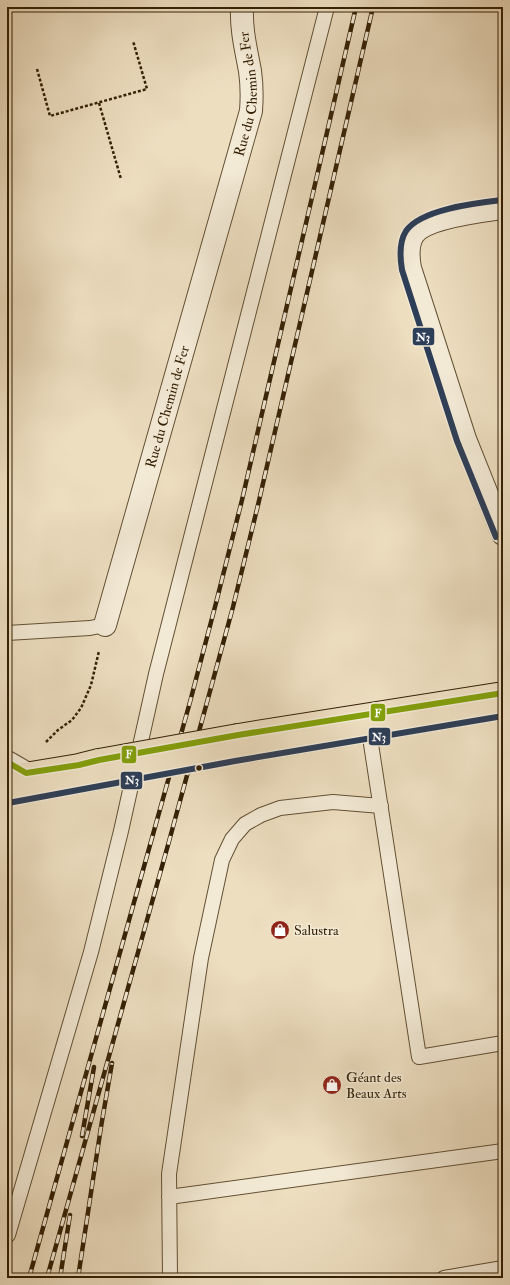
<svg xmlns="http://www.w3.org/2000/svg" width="510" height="1285" font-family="'IM FELL Double Pica',serif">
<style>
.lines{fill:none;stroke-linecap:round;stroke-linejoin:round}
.service-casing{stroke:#625034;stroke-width:16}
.minor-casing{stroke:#625034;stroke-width:24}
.tertiary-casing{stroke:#625034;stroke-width:24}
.primary-casing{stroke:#342005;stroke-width:24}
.path{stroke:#342005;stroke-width:2.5;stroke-dasharray:3 2;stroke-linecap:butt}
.service{stroke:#f3ead6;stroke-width:14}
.minor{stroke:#f3ead6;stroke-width:22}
.tertiary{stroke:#f3ead6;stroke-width:22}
.primary{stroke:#eddec0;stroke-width:22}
.rail-casing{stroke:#342005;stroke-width:4.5}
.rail{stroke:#f3ead6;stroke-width:3;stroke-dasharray:9;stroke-linecap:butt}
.primary-bridge-casing{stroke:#342005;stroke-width:24;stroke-linecap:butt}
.primary-bridge{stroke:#eddec0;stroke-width:22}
.bus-1-casing{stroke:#f3ead6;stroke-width:9}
.bus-1{stroke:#2d3e58;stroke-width:6}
.tram-1-casing{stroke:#f3ead6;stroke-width:9}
.tram-1{stroke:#839f0b;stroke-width:6}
.bus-dot{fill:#342005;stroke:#f3ead6;stroke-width:1.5}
.labels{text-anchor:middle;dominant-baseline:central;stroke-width:3;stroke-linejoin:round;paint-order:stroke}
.street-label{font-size:14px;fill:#342005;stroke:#f3ead6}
.poi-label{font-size:14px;fill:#342005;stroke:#f3ead6;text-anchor:start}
.line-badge{stroke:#f3ead6;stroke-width:1.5}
.badge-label{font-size:11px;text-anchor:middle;font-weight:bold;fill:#fff}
</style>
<rect width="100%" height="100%" fill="#eddec0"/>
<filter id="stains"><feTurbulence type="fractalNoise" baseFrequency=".005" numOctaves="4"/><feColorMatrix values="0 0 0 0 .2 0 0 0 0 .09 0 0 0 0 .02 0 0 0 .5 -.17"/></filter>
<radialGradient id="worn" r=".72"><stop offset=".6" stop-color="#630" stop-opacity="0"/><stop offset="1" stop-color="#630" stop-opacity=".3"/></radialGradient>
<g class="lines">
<defs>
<path id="service" d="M7 633 90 628 105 625
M369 731 419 1057 503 1043
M169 1197 503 1151
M8 1235 91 952 121 831 156 674 327 7
M170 1278 169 1174 201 958 222 860 232 839 245 824 261 815 280 808 333 802 381 806
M444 1278 503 1268"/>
<g id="minor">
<path d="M503 208C482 211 425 217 413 235 407 245 408 257 410 268L465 439 503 534"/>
<path id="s1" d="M105 625 251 111C252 98 252 85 250 71 246 49 241 30 242 7"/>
</g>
<path id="tertiary" d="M7 762 26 773"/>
<path id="primary" d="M238 735 503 693
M234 753 503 708
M7 777 79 765 99 760
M7 795 95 779"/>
</defs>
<use href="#service" class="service-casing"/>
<use href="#minor" class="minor-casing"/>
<use href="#tertiary" class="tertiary-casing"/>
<use href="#primary" class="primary-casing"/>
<path class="path" d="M37 69 50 116 147 89 133 41
M99 103 121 179
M46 742 58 730 72 720 81 708 91 685 99 651"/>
<use href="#service" class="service"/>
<use href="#minor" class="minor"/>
<use href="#tertiary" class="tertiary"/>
<use href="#primary" class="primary"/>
<defs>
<path id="rail" d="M82 1136 94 1067
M29 1278 190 702 216 603 242 500 356 7
M47 1278 168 845 233 607 258 505 373 7
M60 1278 70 1215
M78 1278 101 1127 112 1063"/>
</defs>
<use href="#rail" class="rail-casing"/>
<use href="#rail" class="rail"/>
<defs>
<path id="primary-bridge" d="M99 760 238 735
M95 779 234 753"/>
</defs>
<use href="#primary-bridge" class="primary-bridge-casing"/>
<use href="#primary-bridge" class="primary-bridge"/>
<defs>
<path id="bus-1" d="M496 537 457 441 402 270C400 258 399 242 406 231 421 209 477 203 502 200
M8 803 235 761 503 716"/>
</defs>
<use href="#bus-1" class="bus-1-casing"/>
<use href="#bus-1" class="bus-1"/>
<defs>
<path id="tram-1" d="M7 762 26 773 79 765 99 760 238 735 503 693"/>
</defs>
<use href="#tram-1" class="tram-1-casing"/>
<use href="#tram-1" class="tram-1"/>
</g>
<defs>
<symbol id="shop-disc" viewBox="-11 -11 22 22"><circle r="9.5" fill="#8f2418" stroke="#f3ead6"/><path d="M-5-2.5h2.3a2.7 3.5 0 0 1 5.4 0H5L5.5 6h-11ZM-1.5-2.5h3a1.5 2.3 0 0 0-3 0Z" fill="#fff"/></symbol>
</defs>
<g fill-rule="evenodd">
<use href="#shop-disc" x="269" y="919" width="22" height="22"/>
<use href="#shop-disc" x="321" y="1074" width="22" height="22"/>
</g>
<circle class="bus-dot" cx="199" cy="768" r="3.5"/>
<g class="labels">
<g class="street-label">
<text stroke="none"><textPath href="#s1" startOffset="551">Rue du Chemin de Fer</textPath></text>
<text stroke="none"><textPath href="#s1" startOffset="227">Rue du Chemin de Fer</textPath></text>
</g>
<g class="poi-label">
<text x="294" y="930">Salustra</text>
<text x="346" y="1077">Géant des<tspan x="346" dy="16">Beaux Arts</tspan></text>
</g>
</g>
<g class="line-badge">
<rect x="412" y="327" width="23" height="19" rx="4" fill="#2d3e58"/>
<rect x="370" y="703" width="16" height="19" rx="4" fill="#839f0b"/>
<rect x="368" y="727" width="23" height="19" rx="4" fill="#2d3e58"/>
<rect x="121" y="745" width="16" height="19" rx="4" fill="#839f0b"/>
<rect x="120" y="771" width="23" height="19" rx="4" fill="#2d3e58"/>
</g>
<g class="badge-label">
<text x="423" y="341">N3</text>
<text x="378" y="717">F</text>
<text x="379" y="741">N3</text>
<text x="129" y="758">F</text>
<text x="132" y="784">N3</text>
</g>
<rect width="510" height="1285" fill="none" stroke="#eddec0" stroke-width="24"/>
<rect x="8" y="8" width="494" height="1269" fill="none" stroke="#342005" stroke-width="2"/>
<rect x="12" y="12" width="486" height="1261" fill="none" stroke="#342005"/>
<rect width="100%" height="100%" filter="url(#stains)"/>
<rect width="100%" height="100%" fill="url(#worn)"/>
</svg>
